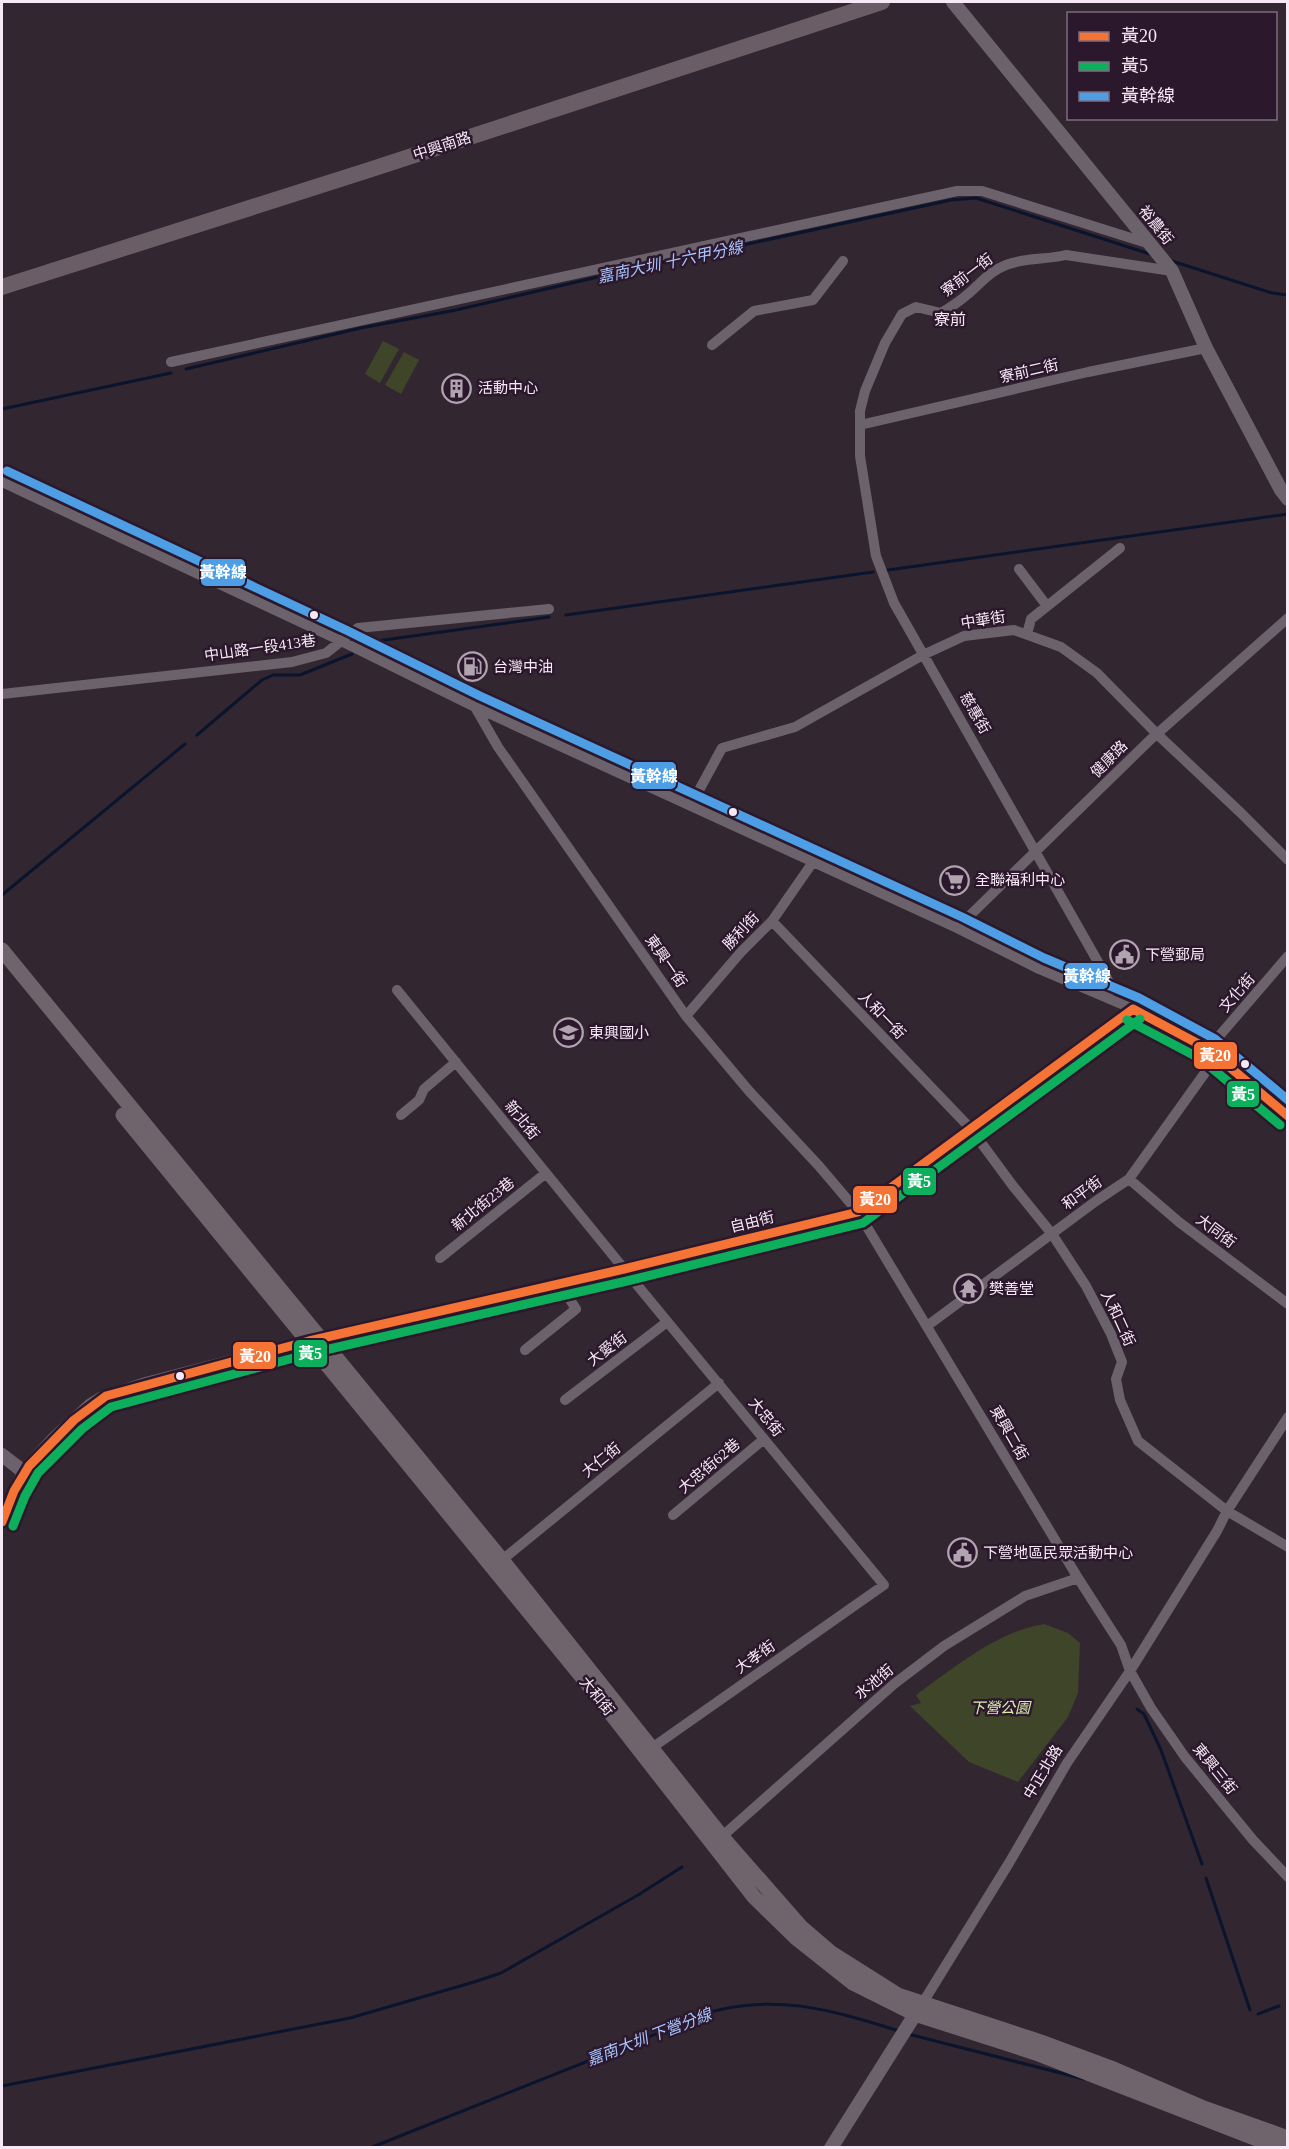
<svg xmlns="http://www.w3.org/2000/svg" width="1289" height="2149" font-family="'Times New Roman','Noto Sans TC',serif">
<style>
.green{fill:#3f4528}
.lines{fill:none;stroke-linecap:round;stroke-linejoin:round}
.stream{stroke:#0b142d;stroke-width:3}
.minor{stroke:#6c626c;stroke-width:10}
.tertiary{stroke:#6c626c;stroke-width:14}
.secondary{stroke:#70646c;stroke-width:15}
.primary{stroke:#6a5d66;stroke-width:16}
.bus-1-casing{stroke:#2c182c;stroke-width:14}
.bus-2-casing{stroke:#2c182c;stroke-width:14}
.bus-3-casing{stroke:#2c182c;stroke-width:14}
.bus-1{stroke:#f57335;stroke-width:9}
.bus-2{stroke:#0daf5c;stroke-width:9}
.bus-3{stroke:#4d9ee5;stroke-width:9}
.bus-dot{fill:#f6e8f5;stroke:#2c182c;stroke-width:2}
.labels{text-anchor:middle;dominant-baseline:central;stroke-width:5;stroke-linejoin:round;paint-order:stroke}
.street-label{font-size:15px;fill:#f6e8f5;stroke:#2c182c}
.poi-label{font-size:15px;fill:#f6e8f5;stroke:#2c182c;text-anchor:start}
.park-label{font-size:15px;font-style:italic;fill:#d9ecab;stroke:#2c182c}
.water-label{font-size:16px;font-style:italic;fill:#a6c3fc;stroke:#2c182c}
.neighbourhood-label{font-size:16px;fill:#f6e8f5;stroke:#2c182c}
.line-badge{stroke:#2c182c;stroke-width:2}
.badge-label{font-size:16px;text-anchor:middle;font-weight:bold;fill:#fff}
</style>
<rect width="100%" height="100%" fill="#322631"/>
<path class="green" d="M383 341 399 349 380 383 365 374Z
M404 352 419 360 401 394 385 385Z
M1044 1624 1068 1633 1080 1643 1078 1693 1068 1717 1018 1782 969 1762 910 1706 921 1703 916 1695C954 1668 996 1632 1044 1624Z"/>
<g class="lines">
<path class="stream" d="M1172 261 1272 293 1288 295
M186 369 361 328 456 310 641 267 951 200 976 198 1150 254
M2 409 171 373
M888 570 1288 514
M566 615 873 572
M367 646 377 641 549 617
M197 735 262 680 273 675H300L352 654
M2 895 185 744
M1137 1709 1144 1714 1161 1750 1202 1864
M1206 1878 1250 2010
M1258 2014 1279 2006
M908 2034 1084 2079
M2 2086 350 2018 474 1982 501 1973 638 1895 682 1867
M370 2148 666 2030C677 2025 688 2019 700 2015 772 1992 829 2009 899 2031"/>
<path class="minor" d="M712 345 754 311 813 300 843 261
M171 362 957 191H982L1150 244
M860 425 1088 372 1206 348
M2 482 341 641 475 707 957 928 1039 969 1133 1009 1208 1049 1288 1116
M1019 569 1047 606
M1027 634 1031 619 1120 548
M2 694 292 662 326 653 358 628 549 609
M475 707 498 747 686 1016 749 1091 819 1166 858 1212 1078 1578 1121 1645 1130 1671 1151 1708 1185 1757 1253 1840 1288 1877
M691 805 722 748 795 727 923 655 964 636 1014 630 1061 647 1097 673 1157 734 1241 813 1288 860
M772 921 971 1129 1013 1186 1052 1234 1086 1286 1111 1334 1122 1362 1116 1379 1120 1400 1138 1441 1227 1511 1288 1547
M957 928 1150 740 1288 618
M397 990 624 1269 884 1585 646 1752
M1106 997 1112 989 1106 976 894 603 876 556 860 456V411L865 391 885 343 902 314 916 307 941 313C951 307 960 301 968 294 981 283 990 271 1006 265 1026 257 1046 260 1066 255L1172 271
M686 1016 741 952 772 921 813 862
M1208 1049 1288 956
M401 1115 419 1100 424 1089 456 1062
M1129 1179 1179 1222 1288 1304
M440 1258 546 1173
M927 1326 1096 1201 1129 1179 1212 1063 1209 1049
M321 1339 858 1212 1133 1009
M525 1350 576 1309 560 1284
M565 1400 667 1322
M673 1515 764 1439
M502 1560 719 1383
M718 1840 894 1684 944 1646 1025 1596 1078 1578
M922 2004 1009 1863 1067 1763 1130 1671 1217 1531 1227 1511 1288 1417"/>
<path class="tertiary" d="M953 2 1172 271 1206 348 1281 490 1288 499
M2 1455 24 1472
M2 1522 24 1472 53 1440 91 1405 101 1399 146 1384 316 1340
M831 2148 921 2005"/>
<path class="secondary" d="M2 950 502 1560 723 1838 801 1927 830 1952 898 1995 1041 2042 1111 2068 1201 2107 1288 2138
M123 1115 591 1688 754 1897 795 1937 853 1983 915 2014 1036 2053 1280 2148"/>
<path class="primary" d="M2 287 372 169 882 2"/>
<defs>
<path id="bus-1" d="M1133 1009 1208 1049 1288 1116
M2 1522 14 1491 29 1466 74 1420 106 1396 309 1341 624 1269 858 1212 1133 1009"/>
<path id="bus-2" d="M1127 1020 1201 1059 1280 1125
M13 1526 25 1496 38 1473 82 1429 111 1407 312 1353 627 1281 863 1223 1140 1019"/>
<path id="bus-3" d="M7 471 346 630 480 696 962 917 1044 958 1139 998 1215 1039 1288 1100"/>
</defs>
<use href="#bus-1" class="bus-1-casing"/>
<use href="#bus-2" class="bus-2-casing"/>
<use href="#bus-3" class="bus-3-casing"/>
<use href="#bus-1" class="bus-1"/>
<use href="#bus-2" class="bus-2"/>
<use href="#bus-3" class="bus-3"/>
</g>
<defs>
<symbol id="building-ring" viewBox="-11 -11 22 22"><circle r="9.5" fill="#2c182c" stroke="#b1a4b0" stroke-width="1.5"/><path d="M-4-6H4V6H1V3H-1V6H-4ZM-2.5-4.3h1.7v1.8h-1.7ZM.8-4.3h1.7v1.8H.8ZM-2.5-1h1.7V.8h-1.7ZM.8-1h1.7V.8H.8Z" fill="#b1a4b0"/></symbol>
<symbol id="fuel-ring" viewBox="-11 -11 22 22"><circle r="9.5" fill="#2c182c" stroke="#b1a4b0" stroke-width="1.5"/><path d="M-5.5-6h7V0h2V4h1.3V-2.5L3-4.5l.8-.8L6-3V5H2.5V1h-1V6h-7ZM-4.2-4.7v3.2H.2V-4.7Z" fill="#b1a4b0"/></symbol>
<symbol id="supermarket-ring" viewBox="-11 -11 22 22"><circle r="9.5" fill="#2c182c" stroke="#b1a4b0" stroke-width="1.5"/><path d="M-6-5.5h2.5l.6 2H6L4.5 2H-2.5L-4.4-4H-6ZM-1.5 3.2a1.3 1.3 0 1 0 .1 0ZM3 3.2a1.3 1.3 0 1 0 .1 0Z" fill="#b1a4b0"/></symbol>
<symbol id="civic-ring" viewBox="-11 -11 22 22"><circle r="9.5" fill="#2c182c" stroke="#b1a4b0" stroke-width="1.5"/><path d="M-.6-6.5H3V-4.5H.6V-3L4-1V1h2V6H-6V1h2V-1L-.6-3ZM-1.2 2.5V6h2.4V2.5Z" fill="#b1a4b0"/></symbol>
<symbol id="school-ring" viewBox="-11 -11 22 22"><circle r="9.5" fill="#2c182c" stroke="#b1a4b0" stroke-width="1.5"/><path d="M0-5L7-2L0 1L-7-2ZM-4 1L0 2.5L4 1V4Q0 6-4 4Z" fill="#b1a4b0"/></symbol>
<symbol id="temple-ring" viewBox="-11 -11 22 22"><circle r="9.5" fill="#2c182c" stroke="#b1a4b0" stroke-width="1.5"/><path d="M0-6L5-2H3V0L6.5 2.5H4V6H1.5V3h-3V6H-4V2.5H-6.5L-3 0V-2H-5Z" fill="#b1a4b0"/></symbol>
</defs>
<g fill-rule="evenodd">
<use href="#building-ring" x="440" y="372" width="33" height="33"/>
<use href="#fuel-ring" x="456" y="650" width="33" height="33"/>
<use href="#supermarket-ring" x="938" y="864" width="33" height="33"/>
<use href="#civic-ring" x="1108" y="938" width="33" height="33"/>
<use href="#school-ring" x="552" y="1016" width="33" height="33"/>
<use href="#temple-ring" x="952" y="1272" width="33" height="33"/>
<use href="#civic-ring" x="946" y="1536" width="33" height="33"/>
</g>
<g class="bus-dot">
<circle cx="314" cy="615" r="5"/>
<circle cx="733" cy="812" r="5"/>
<circle cx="1245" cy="1064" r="5"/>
<circle cx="180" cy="1376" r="5"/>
</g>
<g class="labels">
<g class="street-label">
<text transform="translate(442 146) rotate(-18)">中興南路</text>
<text transform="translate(1156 225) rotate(51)">裕農街</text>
<text transform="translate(967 275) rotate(-37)">寮前一街</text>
<text transform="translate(1029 371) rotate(-13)">寮前二街</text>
<text transform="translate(983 620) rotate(-9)">中華街</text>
<text transform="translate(260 648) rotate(-8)">中山路一段413巷</text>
<text transform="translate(975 713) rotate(60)">慈惠街</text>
<text transform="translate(1109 759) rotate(-45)">健康路</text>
<text transform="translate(741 931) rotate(-47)">勝利街</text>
<text transform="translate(666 961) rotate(55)">東興一街</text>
<text transform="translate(1237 993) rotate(-49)">文化街</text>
<text transform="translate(882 1015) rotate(46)">人和一街</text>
<text transform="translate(522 1120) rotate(51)">新北街</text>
<text transform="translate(1082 1193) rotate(-36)">和平街</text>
<text transform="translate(483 1204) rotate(-39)">新北街23巷</text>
<text transform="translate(752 1222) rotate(-14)">自由街</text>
<text transform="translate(1216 1231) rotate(37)">大同街</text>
<text transform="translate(1118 1318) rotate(65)">人和二街</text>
<text transform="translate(607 1349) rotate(-37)">大愛街</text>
<text transform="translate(766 1417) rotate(51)">大忠街</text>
<text transform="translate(1009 1433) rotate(60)">東興二街</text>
<text transform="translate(601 1460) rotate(-39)">大仁街</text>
<text transform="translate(709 1466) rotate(-40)">大忠街62巷</text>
<text transform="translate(755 1657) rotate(-35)">大孝街</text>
<text transform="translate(874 1682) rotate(-40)">水池街</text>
<text transform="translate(597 1696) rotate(51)">大和街</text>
<text transform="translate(1215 1769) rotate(51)">東興三街</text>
<text transform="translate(1043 1772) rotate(-59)">中正北路</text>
</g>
<g class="poi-label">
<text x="478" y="388">活動中心</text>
<text x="493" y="667">台灣中油</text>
<text x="975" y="880">全聯福利中心</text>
<text x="1145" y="955">下營郵局</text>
<text x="589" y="1033">東興國小</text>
<text x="989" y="1289">樊善堂</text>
<text x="983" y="1553">下營地區民眾活動中心</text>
</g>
<g class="park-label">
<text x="1000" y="1708">下營公園</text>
</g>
<g class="water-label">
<text transform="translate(670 262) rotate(-12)">嘉南大圳 十六甲分線</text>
<text transform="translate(649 2037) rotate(-21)">嘉南大圳 下營分線</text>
</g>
<g class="neighbourhood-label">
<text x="950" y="319">寮前</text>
</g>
</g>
<g class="line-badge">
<rect x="200" y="558" width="46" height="29" rx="6" fill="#4d9ee5"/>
<rect x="631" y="761" width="46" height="29" rx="6" fill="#4d9ee5"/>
<rect x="1064" y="962" width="45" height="28" rx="6" fill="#4d9ee5"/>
<rect x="1193" y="1041" width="45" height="29" rx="6" fill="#f57335"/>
<rect x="1226" y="1080" width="34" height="28" rx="6" fill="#0daf5c"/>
<rect x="902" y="1167" width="35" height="29" rx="6" fill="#0daf5c"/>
<rect x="852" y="1185" width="46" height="29" rx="6" fill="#f57335"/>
<rect x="293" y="1339" width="35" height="29" rx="6" fill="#0daf5c"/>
<rect x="232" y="1341" width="45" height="29" rx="6" fill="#f57335"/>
</g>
<g class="badge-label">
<text x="223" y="578">黃幹線</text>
<text x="654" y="782">黃幹線</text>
<text x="1087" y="982">黃幹線</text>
<text x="1215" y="1061">黃20</text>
<text x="1243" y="1100">黃5</text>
<text x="919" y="1187">黃5</text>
<text x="875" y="1205">黃20</text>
<text x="310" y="1359">黃5</text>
<text x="255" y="1362">黃20</text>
</g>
<rect width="1289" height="2149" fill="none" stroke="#f6e8f5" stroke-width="6"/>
<rect x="1067" y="12" width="210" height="108" fill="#2c182c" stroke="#7d6b7c" stroke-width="1.5"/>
<rect x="1079" y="32" width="30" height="9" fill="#f57335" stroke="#7d6b7c" stroke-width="1.5"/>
<text x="1121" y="42" font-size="18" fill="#f6e8f5">黃20</text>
<rect x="1079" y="62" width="30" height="9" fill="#0daf5c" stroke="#7d6b7c" stroke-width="1.5"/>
<text x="1121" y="72" font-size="18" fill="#f6e8f5">黃5</text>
<rect x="1079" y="92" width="30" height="9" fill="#4d9ee5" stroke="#7d6b7c" stroke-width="1.5"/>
<text x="1121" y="102" font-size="18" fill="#f6e8f5">黃幹線</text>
</svg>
